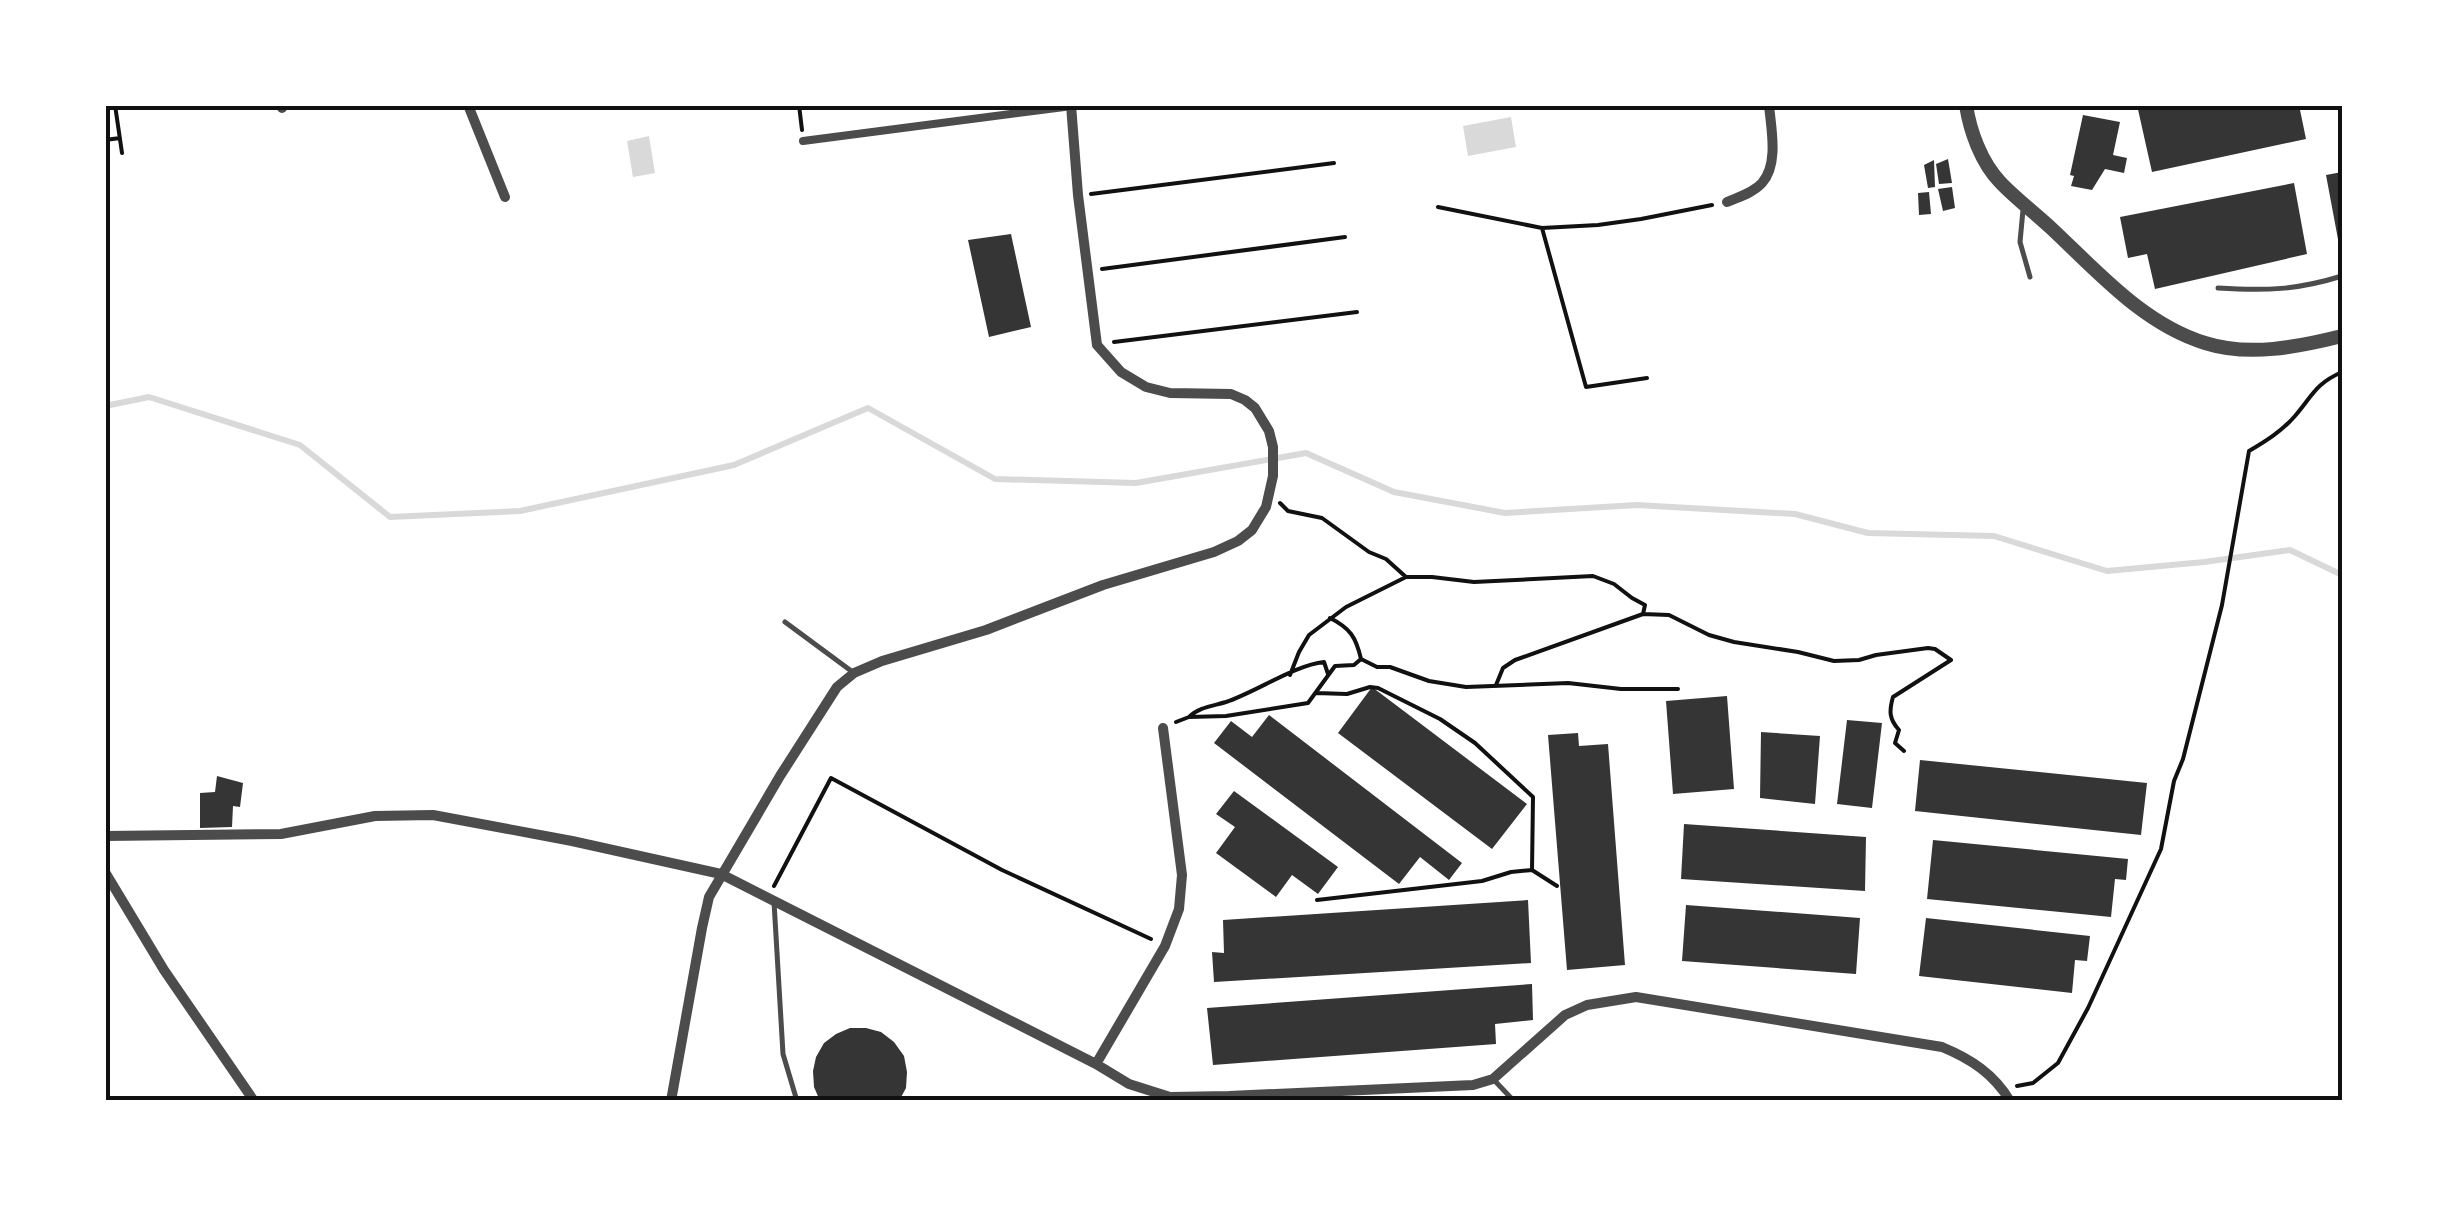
<svg xmlns="http://www.w3.org/2000/svg" width="2447" height="1206" font-family="Lora,serif">
<style>
.water{fill:#d9d9d9}
.lines{fill:none;stroke-linecap:round;stroke-linejoin:round}
.stream{stroke:#d9d9d9;stroke-width:6}
.building{fill:#353535}
.path{stroke:#111;stroke-width:4}
.service{stroke:#4c4c4c;stroke-width:5}
.pedestrian{stroke:#4c4c4c;stroke-width:8}
.minor{stroke:#4c4c4c;stroke-width:10}
.tertiary{stroke:#4c4c4c;stroke-width:14}
.neatline{fill:none;stroke:#111;stroke-width:4}
</style>
<rect width="100%" height="100%" fill="#fff"/>
<path class="water" d="M1511 117 1516 147 1468 156 1463 126Z
M649 136 655 173 633 177 627 141Z"/>
<g class="lines">
<path class="stream" d="M105 406 149 397 300 445 390 517 520 511 734 465 868 408 995 479 1136 483 1306 453 1394 492 1505 513 1637 505 1795 514 1868 533 1994 536 2107 571 2204 562 2290 550 2342 575"/>
</g>
<path class="building" d="M2137 105H2299L2306 139 2152 172Z
M2083 115 2120 122 2113 155 2127 158 2124 173 2105 169 2092 190 2071 186 2074 176 2070 175Z
M1948 159 1952 183 1939 184 1936 164Z
M1934 160 1935 187 1928 188 1924 165Z
M2342 172V250H2340L2326 175Z
M2294 183 2307 254 2155 289 2147 254 2128 258 2120 217Z
M1952 187 1955 208 1943 211 1938 189Z
M1929 192 1931 214 1919 215 1918 193Z
M1011 234 1031 327 989 337 968 240Z
M1372 687 1527 804 1492 849 1338 733Z
M1727 696 1734 789 1673 794 1666 701Z
M1269 715 1462 863 1449 880 1420 857 1399 884 1214 743 1231 721 1252 737Z
M1847 720 1882 723 1872 808 1837 804Z
M1761 732 1820 736 1815 804 1760 798Z
M1578 733 1579 746 1608 744 1625 965 1567 970 1548 735Z
M1920 760 2147 783 2141 835 1915 811Z
M217 776 243 783 240 807 233 806 232 827 200 828V793L215 792Z
M1234 791 1338 867 1318 894 1292 875 1276 897 1216 853 1235 827 1216 814Z
M1684 824 1866 837 1865 891 1681 879Z
M1933 840 2128 859 2126 880 2115 879 2111 917 1927 899Z
M1528 900 1531 963 1214 982 1212 952 1224 953 1223 920Z
M1686 905 1860 918 1856 974 1682 961Z
M1926 918 2090 936 2087 961 2075 960 2072 993 1919 976Z
M1532 984 1533 1020 1495 1024 1496 1044 1213 1065 1207 1008Z
M850 1028H866L881 1032 894 1042 904 1056 907 1072 906 1088 899 1101H820L814 1087 813 1071 816 1057 824 1043 836 1034Z"/>
<g class="lines">
<path class="path" d="M115 105 122 153
M799 105 802 130
M105 140 120 138
M1091 194 1334 163
M1438 207 1542 228 1598 225 1641 219 1712 205
M1542 228 1586 387 1647 378
M1102 269 1345 237
M1114 342 1357 312
M1280 503 1288 511 1322 518 1369 552 1386 559 1406 577
M1330 618C1350 628 1356 637 1361 659
M1290 675 1299 652 1309 635 1346 607 1406 577H1432L1474 582 1593 576 1614 584 1632 598 1645 605 1643 614
M1496 685 1503 668 1515 660 1643 614 1669 615 1709 635 1734 642 1798 652 1834 661 1859 660 1876 655 1928 648 1935 649 1951 660 1893 697C1889 711 1889 719 1899 730L1895 743 1904 751
M1316 693 1347 694 1370 687 1378 688 1440 719 1475 743 1533 797 1532 870
M1189 717C1199 707 1213 706 1226 702 1256 692 1295 665 1324 662L1328 674
M1176 722 1189 717 1226 716 1308 703 1335 666 1354 665 1361 659 1377 667H1390L1429 681 1466 687 1568 683 1621 689H1678
M774 886 831 778 1002 870 1151 939
M1317 900 1482 881 1511 872 1532 870 1557 886
M2017 1086 2033 1083 2058 1063 2088 1008 2161 849 2174 781 2183 759 2222 605 2249 451C2266 441 2282 431 2295 416 2313 395 2315 384 2342 372"/>
<path class="service" d="M2023 210 2020 242 2030 277
M2218 288C2266 291 2297 290 2342 276
M785 622 854 673
M774 902 783 1054 797 1101
M1493 1079 1514 1101"/>
<path class="pedestrian" d="M803 141 1080 105"/>
<path class="minor" d="M282 105V108
M468 105 505 197
M1727 202C1738 197 1753 193 1762 183 1779 164 1771 128 1769 105
M105 836 281 834 375 816 433 815 572 841 721 874 1096 1064 1129 1084 1170 1097 1229 1096 1473 1085 1493 1079 1565 1015 1587 1005 1636 997 1942 1047C1971 1059 1994 1074 2010 1101
M105 872 164 970 254 1101
M1096 1064 1165 946 1179 909 1182 875 1163 728
M671 1101 702 928 709 897 780 776 837 687 854 673 882 661 986 630 1103 585 1214 552 1238 541 1252 530 1266 507 1273 476V447L1269 431 1255 408 1245 400 1231 394 1170 393 1146 387 1121 372 1097 345 1078 195 1071 105"/>
<path class="tertiary" d="M1966 105C1970 131 1981 162 2000 182 2015 198 2035 213 2051 228 2097 271 2143 324 2205 343 2249 357 2298 347 2342 336"/>
</g>
<rect width="2447" height="1206" fill="none" stroke="#ffffff" stroke-width="215"/>
<rect x="108" y="108" width="2232" height="990" class="neatline"/>
</svg>
